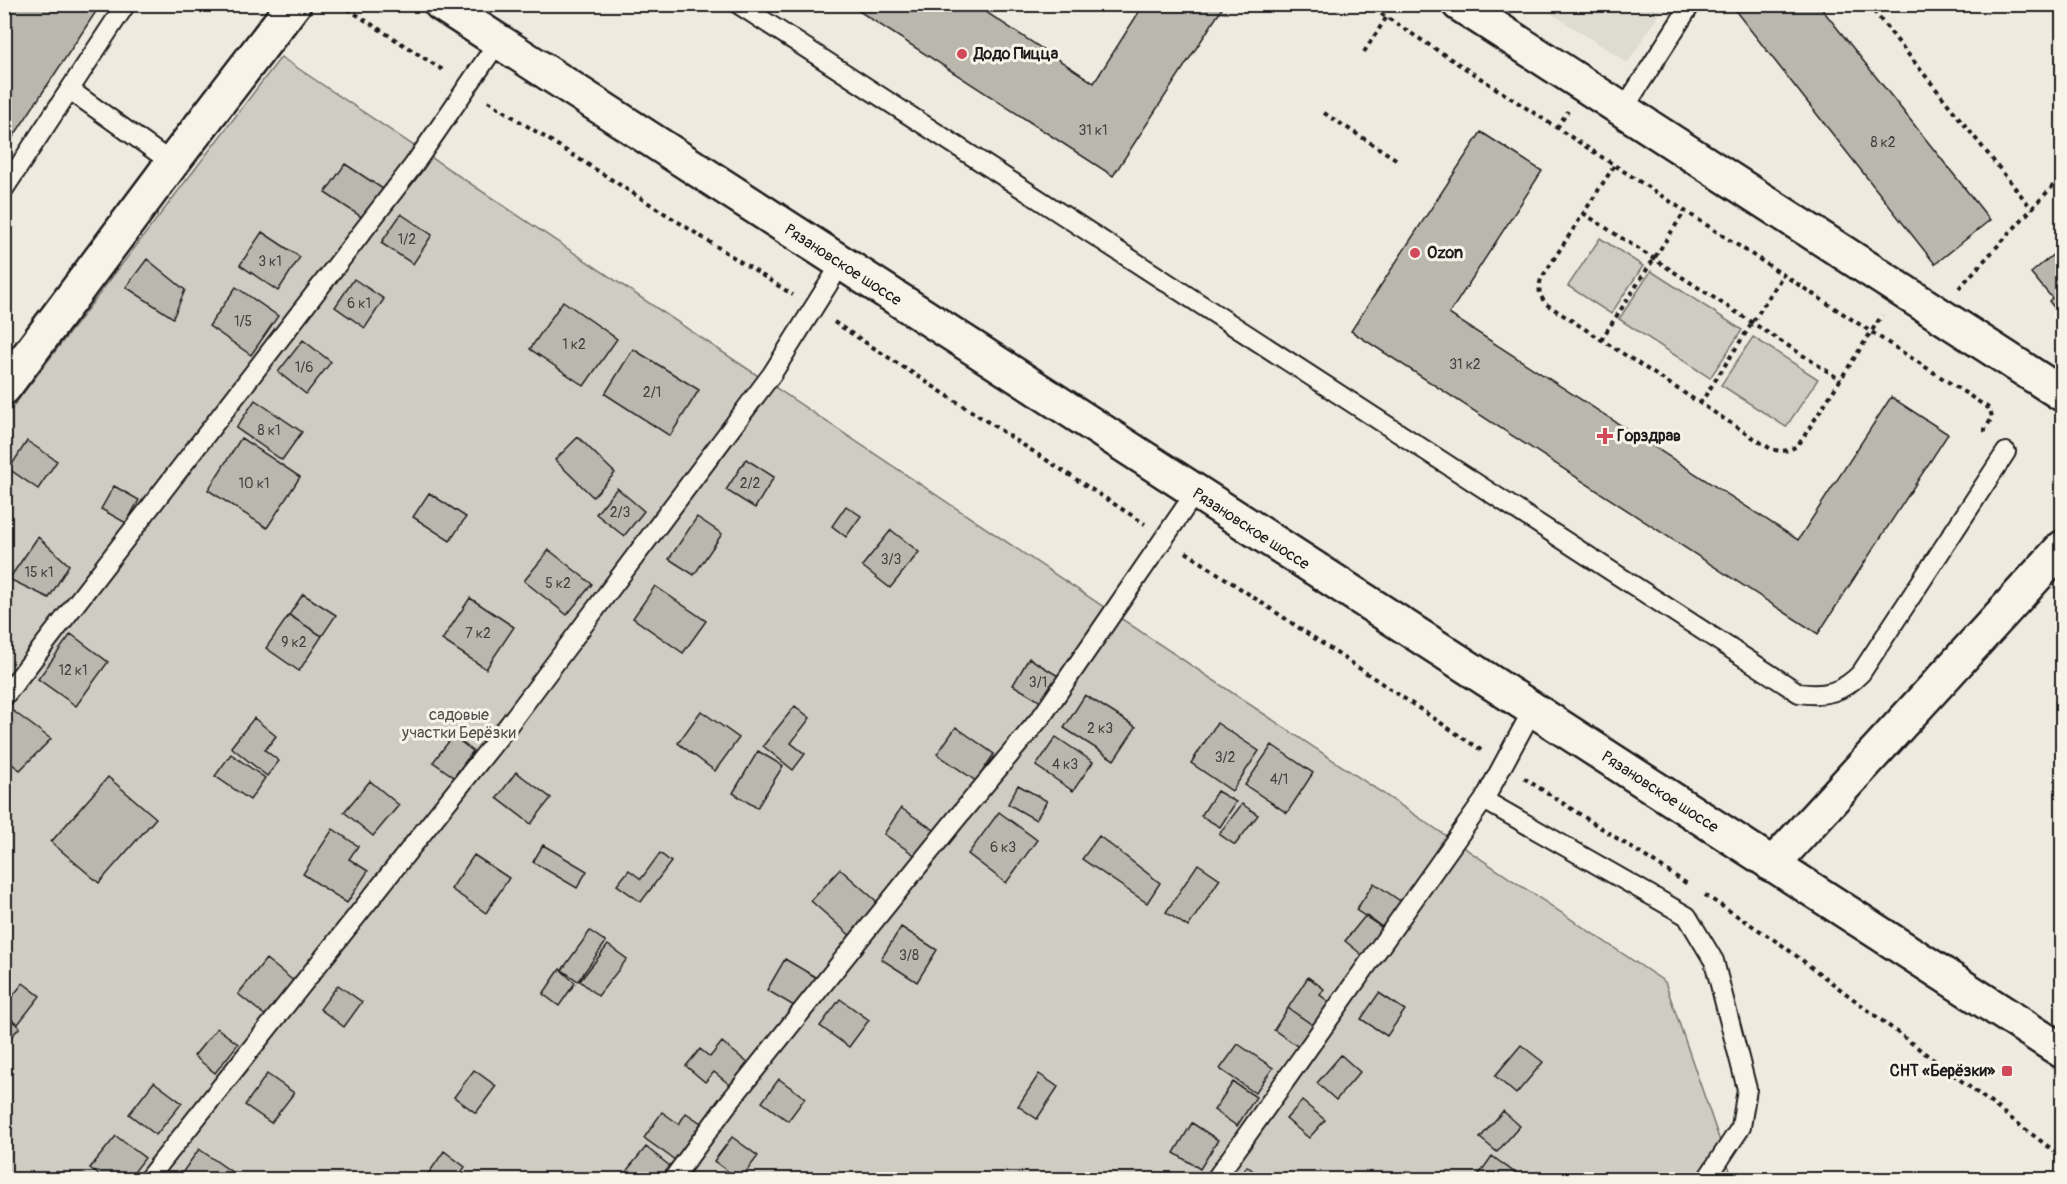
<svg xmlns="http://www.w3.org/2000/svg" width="2067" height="1184" font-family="Pangolin,sans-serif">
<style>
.built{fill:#dedbd1}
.green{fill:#cfccc3;stroke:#767470;stroke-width:1.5}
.building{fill:#bab7af;stroke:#1c1c1c;stroke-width:1.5}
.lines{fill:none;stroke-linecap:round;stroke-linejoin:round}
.service-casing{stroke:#1c1c1c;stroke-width:22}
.minor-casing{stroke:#1c1c1c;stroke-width:38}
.tertiary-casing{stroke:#1c1c1c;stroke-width:38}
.secondary-casing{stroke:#1c1c1c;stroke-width:38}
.path{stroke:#1c1c1c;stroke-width:4;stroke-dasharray:4.5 4.5;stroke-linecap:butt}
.service{stroke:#f7f3e8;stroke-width:18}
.minor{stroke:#f7f3e8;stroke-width:33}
.tertiary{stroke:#f7f3e8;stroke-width:33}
.secondary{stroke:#f7f3e8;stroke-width:33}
.poi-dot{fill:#d1495b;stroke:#f7f3e8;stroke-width:2}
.labels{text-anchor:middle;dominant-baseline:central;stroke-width:6;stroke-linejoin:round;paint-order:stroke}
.number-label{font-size:14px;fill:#444341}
.poi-label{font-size:16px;font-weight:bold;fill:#1c1c1c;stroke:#f7f3e8;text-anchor:start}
.street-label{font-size:16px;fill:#1c1c1c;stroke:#f7f3e8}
.park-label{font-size:16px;fill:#52514e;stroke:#f7f3e8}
</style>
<rect width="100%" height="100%" fill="#eeeae0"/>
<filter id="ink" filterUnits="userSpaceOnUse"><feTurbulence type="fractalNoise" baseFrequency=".0167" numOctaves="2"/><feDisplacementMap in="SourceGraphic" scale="12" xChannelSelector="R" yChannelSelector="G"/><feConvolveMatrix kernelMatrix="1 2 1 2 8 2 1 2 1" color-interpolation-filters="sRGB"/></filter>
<g filter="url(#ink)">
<path class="built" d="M1538 5H1665L1628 63Z"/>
<path class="green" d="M281 57 1665 982 1733 1179H5L4 418Z
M1600 238 1643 266 1611 314 1568 286Z
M1651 271 1742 330 1710 378 1619 319Z
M1753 337 1818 379 1786 427 1721 385Z"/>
<path class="building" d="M8 4H101L4 151V10Z
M848 4H974L1094 83 1144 4H1225L1113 176Z
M1730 4H1818L1990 220 1935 264Z
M1481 132 1542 171 1449 314 1798 540 1891 397 1948 434 1818 634 1351 331Z
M345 164 383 189 363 218 325 193Z
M401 214 432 235 413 264 381 243Z
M262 232 300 257 278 291 240 265Z
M2062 247V318L2049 301 2052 298 2031 273Z
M147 259 185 290 173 318 126 287Z
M354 279 384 299 365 328 335 307Z
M236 287 278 316 251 355 209 326Z
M563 301 617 339 584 386 530 349Z
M303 340 331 362 306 394 278 372Z
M633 349 699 390 670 436 605 394Z
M255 400 302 432 282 460 236 428Z
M578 437 615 473 593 497 555 460Z
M241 438 300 477 267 528 208 490Z
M27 441 57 461 38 489 9 469Z
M746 459 774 477 755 508 726 490Z
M114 486 139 500 126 523 101 509Z
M617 488 644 511 624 536 596 514Z
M429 493 466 517 450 541 413 517Z
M846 506 861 516 846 537 832 526Z
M697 517 722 534 694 575 669 559Z
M891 530 919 552 890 588 862 566Z
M38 537 69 565 49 598 9 579Z
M549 550 592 584 567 615 524 581Z
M655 586 706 621 683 653 633 618Z
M303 594 336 615 322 636 289 615Z
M470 598 514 627 486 669 442 640Z
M289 615 322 636 299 671 266 648Z
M71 634 108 662 76 706 38 679Z
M1029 658 1063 679 1046 705 1013 685Z
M1085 695 1136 727 1114 760 1064 728Z
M795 706 810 718 791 743 805 754 793 770 763 746Z
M13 711 51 739 20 770 4 758V716Z
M701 711 739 738 715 771 678 743Z
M254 718 276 736 265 750 279 761 267 776 231 747Z
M1217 723 1259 751 1232 791 1191 763Z
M956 727 994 754 976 781 937 754Z
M453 736 473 751 454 777 433 762Z
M1056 737 1093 762 1073 791 1036 766Z
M1272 745 1313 773 1287 813 1245 785Z
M758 751 783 766 757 808 733 793Z
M231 754 265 778 250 800 215 776Z
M516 772 551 798 531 824 497 798Z
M108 777 156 818 99 883 51 842Z
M370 781 399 805 373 836 344 812Z
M1018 785 1047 801 1036 820 1008 804Z
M1217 791 1236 802 1220 827 1201 816Z
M1242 804 1258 815 1235 845 1219 834Z
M901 808 937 832 919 858 884 834Z
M999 812 1037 840 1006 883 968 854Z
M333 829 358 846 349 859 368 871 347 903 303 874Z
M1099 836 1160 883 1147 903 1082 859Z
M543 845 587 871 577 888 533 862Z
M660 853 671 862 641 902 617 885 629 870 641 879Z
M474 855 509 878 486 913 451 889Z
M1198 864 1220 879 1188 927 1166 912Z
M840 869 882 906 853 938 811 901Z
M1374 883 1406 905 1387 931 1356 910Z
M1366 915 1387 931 1366 958 1345 941Z
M901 927 937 950 917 982 881 959Z
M590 931 606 942 578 981 562 970Z
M608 945 627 959 598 996 580 981Z
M266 959 295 982 267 1017 238 994Z
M785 959 817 978 799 1009 767 990Z
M560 969 575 983 559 1006 543 994Z
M1308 977 1324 989 1320 995 1333 1005 1317 1028 1288 1008Z
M23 983 40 996 18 1024 4 1014V1007Z
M338 985 362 1002 344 1027 320 1009Z
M1379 993 1405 1010 1387 1036 1361 1019Z
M840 999 869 1020 849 1047 820 1026Z
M1288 1008 1317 1028 1302 1049 1274 1030Z
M4 1015 20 1027 4 1045Z
M217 1028 238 1044 215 1073 194 1056Z
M722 1042 748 1063 730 1085 714 1072 705 1082 686 1066 700 1049 710 1057Z
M1238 1044 1273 1068 1255 1093 1220 1069Z
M1521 1045 1543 1062 1516 1094 1495 1076Z
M1341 1055 1360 1072 1336 1100 1317 1083Z
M474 1070 496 1086 476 1113 454 1097Z
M267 1074 294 1093 271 1123 245 1105Z
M1039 1074 1058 1087 1037 1119 1018 1106Z
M779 1079 805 1098 788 1121 762 1102Z
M154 1082 182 1103 156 1135 129 1114Z
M1233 1082 1256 1097 1237 1126 1214 1110Z
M1302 1101 1325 1120 1309 1138 1286 1119Z
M1503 1111 1520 1126 1497 1152 1480 1138Z
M662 1112 679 1124 686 1113 701 1123 675 1160 644 1138Z
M1192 1123 1218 1140 1200 1169 1174 1153Z
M116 1136 145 1158 128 1180H105L90 1168Z
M732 1137 758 1156 740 1180 714 1161Z
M646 1147 675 1170 667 1180H619Z
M199 1149 236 1175 232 1180H177Z
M444 1151 465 1167 456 1180H424Z
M1492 1156 1515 1173 1510 1180H1475Z
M1247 1166 1265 1180H1237Z
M1663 1172 1678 1180H1659Z"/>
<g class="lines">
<defs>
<path id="service" d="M738 4 1799 693C1825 697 1843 692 1861 673L2006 452
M70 90 172 163
M1623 110 1691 4
M4 189 126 4
M4 697 413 166 498 42
M1484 800 1687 916 1714 961 1747 1089 1741 1127 1706 1180
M147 1180 510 723 772 374 841 264
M672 1180 730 1101 833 972 956 819 1042 716 1195 493
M1215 1180 1484 800 1532 711"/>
<path id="minor" d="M1459 4 2062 394
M1772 865 2062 548"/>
<path id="tertiary" d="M4 388 172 163 294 4"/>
<path id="secondary" d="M441 4 2062 1051"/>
</defs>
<use href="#service" class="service-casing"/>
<use href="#minor" class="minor-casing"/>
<use href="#tertiary" class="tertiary-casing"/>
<use href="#secondary" class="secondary-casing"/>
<path class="path" d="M340 4 446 72
M1366 4 1990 409 1992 418 1985 429V436
M1868 4 2032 209
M1364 52 1386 18
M488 101 793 295
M1324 113 1399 161
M1557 128 1568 111
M1614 166 1541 279C1538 289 1539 295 1546 304L1771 449C1782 452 1789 452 1799 444L1882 315
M1583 213 1841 380
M1959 288 2062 176
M834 322 1145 524
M1601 340 1685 211
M1700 404 1783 275
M1186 552 1484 752
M1524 778 1689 885
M1705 895 1782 945 2062 1157"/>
<use href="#service" class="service"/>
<use href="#minor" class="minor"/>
<use href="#tertiary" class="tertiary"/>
<use href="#secondary" class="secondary"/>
</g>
</g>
<g class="poi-dot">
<circle cx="962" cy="54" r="6"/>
<circle cx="1415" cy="253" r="6"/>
<path d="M1602 427h6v6h6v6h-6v6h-6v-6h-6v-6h6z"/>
<rect x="2001" y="1065" width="12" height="12" rx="3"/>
</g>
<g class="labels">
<g class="number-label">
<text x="1093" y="130">31 к1</text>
<text x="1883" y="142">8 к2</text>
<text x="407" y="239">1/2</text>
<text x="270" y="261">3 к1</text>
<text x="359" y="303">6 к1</text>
<text x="243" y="321">1/5</text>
<text x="574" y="344">1 к2</text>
<text x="1465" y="364">31 к2</text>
<text x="304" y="367">1/6</text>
<text x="652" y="392">2/1</text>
<text x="269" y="430">8 к1</text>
<text x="254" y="483">10 к1</text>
<text x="750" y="483">2/2</text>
<text x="620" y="512">2/3</text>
<text x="891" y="559">3/3</text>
<text x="39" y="572">15 к1</text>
<text x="558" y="583">5 к2</text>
<text x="478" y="633">7 к2</text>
<text x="294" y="642">9 к2</text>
<text x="73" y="670">12 к1</text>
<text x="1038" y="682">3/1</text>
<text x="1100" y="728">2 к3</text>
<text x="1225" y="757">3/2</text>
<text x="1065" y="764">4 к3</text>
<text x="1279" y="779">4/1</text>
<text x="1003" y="847">6 к3</text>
<text x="909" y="955">3/8</text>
</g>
<g class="poi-label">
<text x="974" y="54">Додо Пицца</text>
<text x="1427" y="253">Ozon</text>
<text x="1617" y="436">Горздрав</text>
<text x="1995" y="1071" text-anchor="end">СНТ «Берёзки»</text>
</g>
<g class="street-label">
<text transform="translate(843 265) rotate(33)">Рязановское шоссе</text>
<text transform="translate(1251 529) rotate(33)">Рязановское шоссе</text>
<text transform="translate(1660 792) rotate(33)">Рязановское шоссе</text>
</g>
<g class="park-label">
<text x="459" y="715">садовые<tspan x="459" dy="18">участки Берёзки</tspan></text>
</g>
</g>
<rect width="2067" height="1184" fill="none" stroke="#f7f3e8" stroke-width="24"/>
<rect x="12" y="12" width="2043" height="1160" fill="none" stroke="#1c1c1c" stroke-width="2" filter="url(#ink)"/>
</svg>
